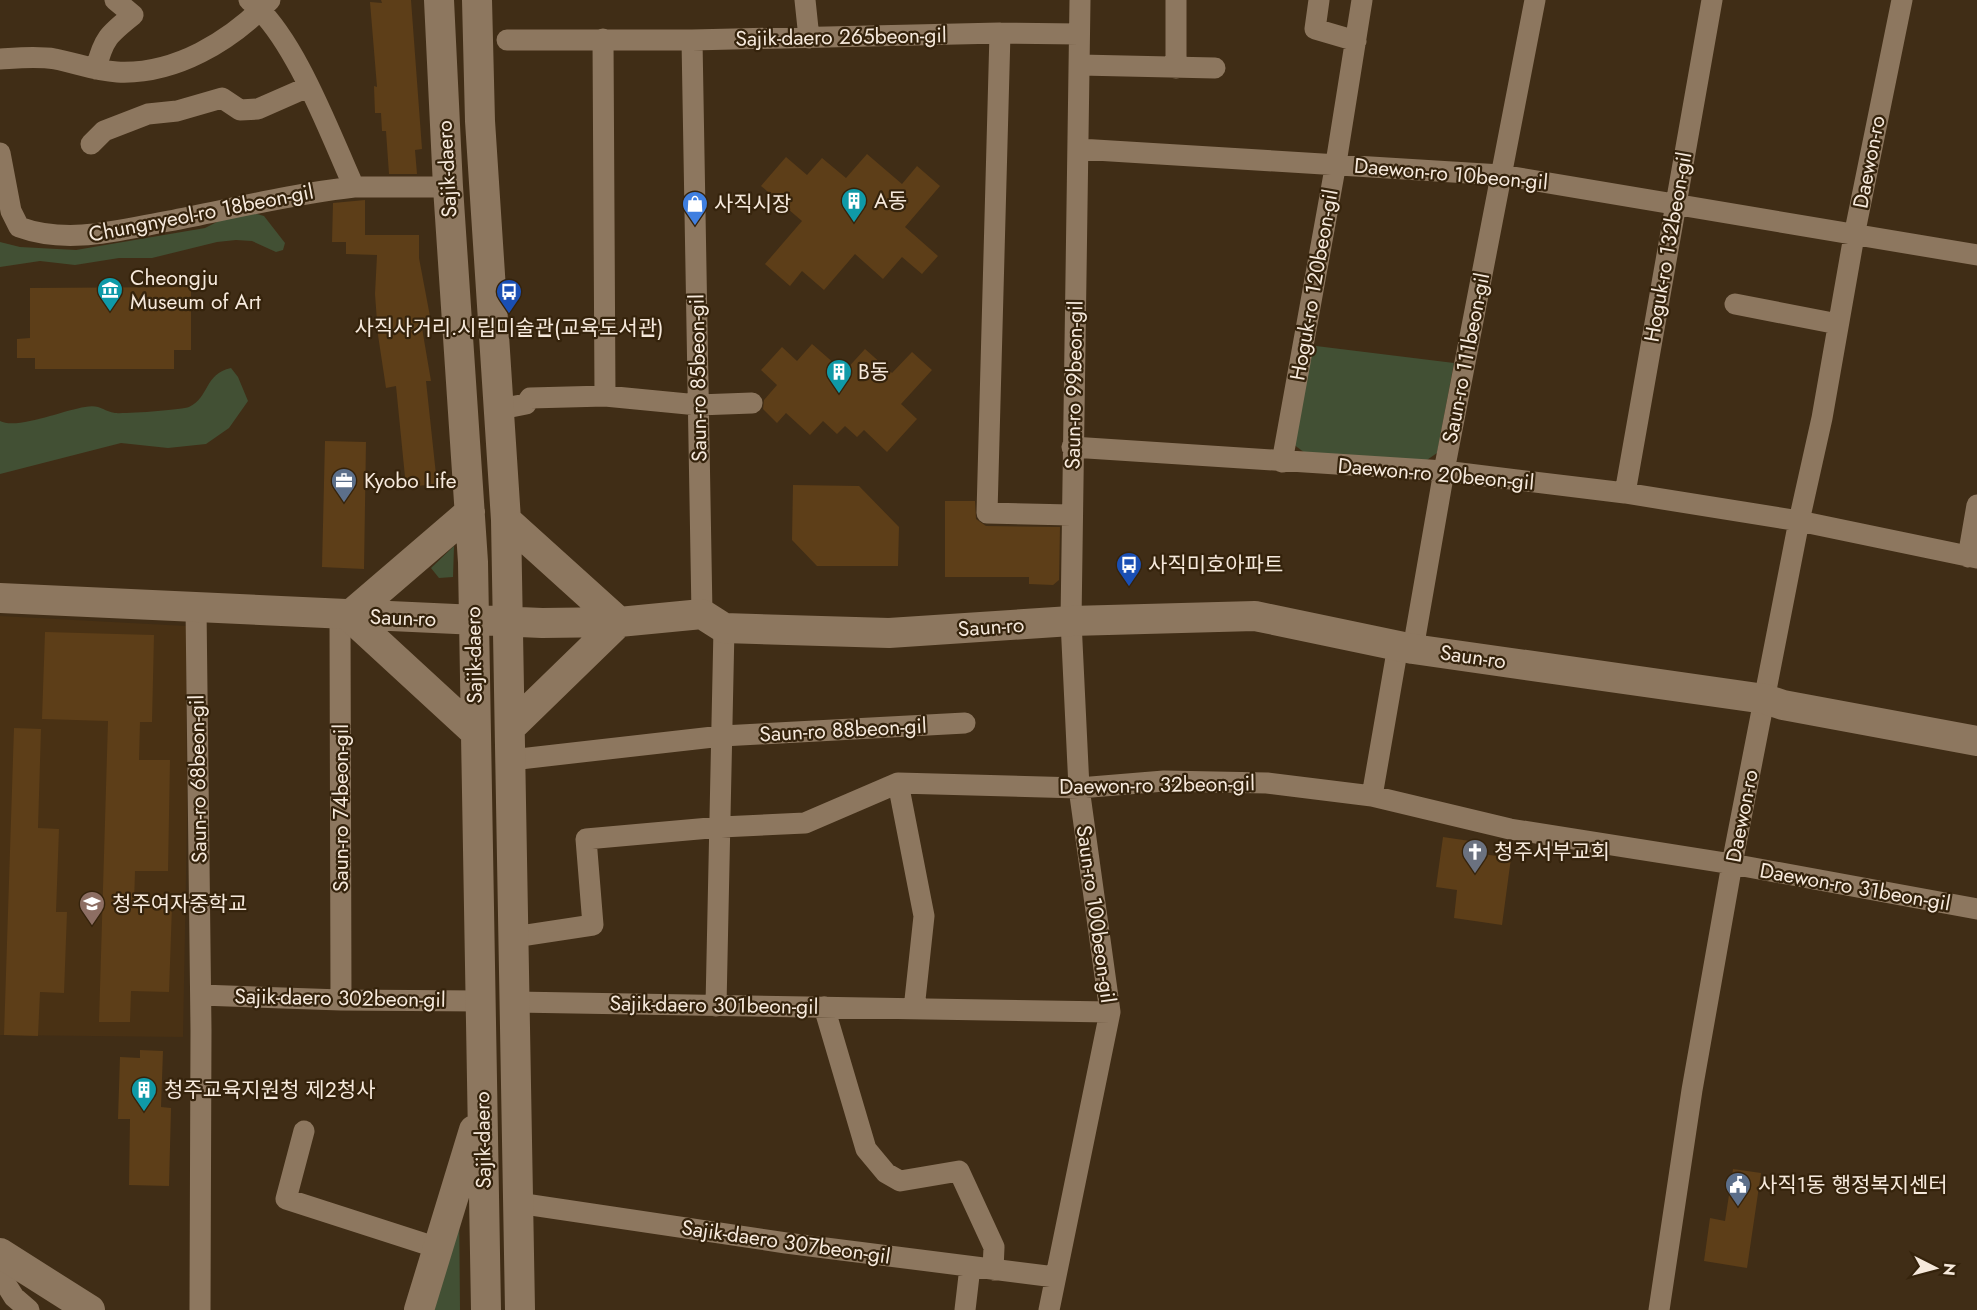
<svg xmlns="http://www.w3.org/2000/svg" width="1977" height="1310" font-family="Jost,'Noto Sans KR',sans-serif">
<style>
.built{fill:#493114}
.green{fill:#425034}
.building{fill:#5d3e18}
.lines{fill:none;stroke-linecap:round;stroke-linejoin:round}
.street{stroke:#8d775f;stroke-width:21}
.secondary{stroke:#8d775f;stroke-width:30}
.labels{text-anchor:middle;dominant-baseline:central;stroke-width:4.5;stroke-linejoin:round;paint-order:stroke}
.street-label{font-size:21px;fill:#f6e9dc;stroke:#35230c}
.poi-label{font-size:21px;fill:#f6e9dc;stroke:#35230c;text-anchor:start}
</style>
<rect width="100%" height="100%" fill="#402d16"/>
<path class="built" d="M0 616 186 626 187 819 183 1037 0 1035Z"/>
<path class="green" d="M250 212 264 216 285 243 283 250 276 252 252 241 236 240 217 242 152 258H119L75 265 40 261 0 267V242L20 247 76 250 205 228 231 215Z
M1308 345 1454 363 1437 453 1424 462 1309 456 1293 444Z
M231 368 238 377 248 401 229 428 206 444 168 448 121 443 0 474V421C17 430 64 410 85 407 100 404 103 411 115 413 123 414 182 410 189 407 210 397 204 374 231 368Z
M454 546 453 577 439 578 431 568Z
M459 1198 460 1310H424Z"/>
<path class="building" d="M381 0H411L422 149 415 150 417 174H389L386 131H382L381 113H375L374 86 377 87 370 2 382 3Z
M867 154 902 184 917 166 940 186 905 227 938 256 922 274 902 257 883 279 855 254 824 290 802 271 790 286 765 264 802 221 761 186 786 157 807 175 822 158 846 178Z
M365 200V235H419V258L432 327 422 328 431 381H426L437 484 406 487 396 386 386 388 378 335 375 294 377 255 346 254V242H332L333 203Z
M191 287V350H174V369H35V358H17V339L30 338V288Z
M812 344 844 372 865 349 892 373 912 352 932 370 901 404 917 419 887 452 864 430 857 437 845 426 837 434 823 421 810 435 786 413 777 423 763 409 764 400 777 385 761 370 782 347 797 361Z
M325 441 366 442 364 569 322 567Z
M793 485 859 486 899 527 898 566H817L792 540Z
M945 501H975L976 519 986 526 1060 527 1059 580 1053 585 1029 584V577H945Z
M45 632 154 635 152 722H140L139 760H170L168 871H135L134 905 172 906 169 992 131 991 130 1022H99L108 721 42 719Z
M14 728 41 729 38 828 59 829 56 912H67L64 993 40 992 38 1036 4 1035Z
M1443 837 1470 841 1468 852 1511 858 1502 925 1454 918 1457 890 1436 887Z
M140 1050 163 1051 161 1107 171 1108 169 1186 129 1185 130 1119H118L120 1057 140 1058Z
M1733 1169 1761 1173 1747 1268 1704 1261 1710 1218 1725 1221Z"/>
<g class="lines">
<path class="street" d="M249 0C294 35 330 134 354 187H448
M805 0 809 38
M1319 0 1315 29 1356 41
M1000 33 987 513 1071 515
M603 39 605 396
M507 40H692L1000 33 1079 34
M692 40 702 614
M0 59C18 58 37 56 55 59 76 63 95 71 117 72 175 75 231 41 270 0
M1080 65 1215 68
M1176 68V0
M96 69C103 39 109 34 133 15L115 0
M91 144 104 131 148 114 177 111 222 98 240 110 258 109 308 87
M1079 149 1501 175 1977 255
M0 153 11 211 19 227C68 245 119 230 169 221 231 209 292 194 354 187
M1735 304 1838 324
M500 409 526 404 530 398 605 396 698 405 752 403
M1072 447 1444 471 1625 493 1799 521 1977 558
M1282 462 1336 163 1362 0
M1625 493 1712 0
M1968 557 1977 505
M196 607 201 1030 200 1310
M340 615 341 1000
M1413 649 1444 471 1535 0
M511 760 722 736 965 723
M898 783 924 916 914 1009
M1372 796 1398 646
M514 937 593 925 586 839 721 827 805 823 898 783 1079 788 1164 781 1267 783 1372 796 1510 829 1732 864 1977 909
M201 995 341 1000 480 1001
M515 1002 1110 1012
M716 1006 724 628
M824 1007 866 1149 886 1173 900 1181 959 1171 994 1247 993 1270
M304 1131 286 1199 438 1248
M518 1203 786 1243 1055 1277
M0 1275 14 1297 29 1310
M965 1310 970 1267
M1049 1310 1110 1012 1079 788 1071 621 1080 0
M1659 1310 1692 1090 1732 864 1799 521 1822 418 1854 236 1902 0"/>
<path class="secondary" d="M439 0 448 187 473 562 486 1310
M477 0 480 121 506 520 520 1310
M506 520 619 622
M0 598 542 623 619 622 702 614 724 628 889 633 1071 621 1255 616 1413 649 1765 699 1783 705 1977 741
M349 616 475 732
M349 616 470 512
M510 728 619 622
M0 1253 90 1310
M419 1310 474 1130"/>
</g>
<defs>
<symbol id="building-pin" viewBox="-11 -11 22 30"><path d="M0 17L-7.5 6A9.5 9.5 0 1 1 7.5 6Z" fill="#0f9aa8" stroke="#35230c"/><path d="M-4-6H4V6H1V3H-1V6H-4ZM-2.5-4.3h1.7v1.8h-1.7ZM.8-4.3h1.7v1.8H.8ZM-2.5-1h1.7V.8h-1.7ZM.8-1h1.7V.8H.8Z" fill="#fff"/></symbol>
<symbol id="shop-pin" viewBox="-11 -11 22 30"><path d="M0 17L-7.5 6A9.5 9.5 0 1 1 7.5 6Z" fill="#3f7fe0" stroke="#35230c"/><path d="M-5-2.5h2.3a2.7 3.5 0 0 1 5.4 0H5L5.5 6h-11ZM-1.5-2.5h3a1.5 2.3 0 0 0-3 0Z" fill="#fff"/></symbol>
<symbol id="museum-pin" viewBox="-11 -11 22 30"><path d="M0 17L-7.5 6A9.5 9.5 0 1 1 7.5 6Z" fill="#0f9aa8" stroke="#35230c"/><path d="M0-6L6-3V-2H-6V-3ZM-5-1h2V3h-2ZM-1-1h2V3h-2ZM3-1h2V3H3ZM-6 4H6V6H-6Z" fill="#fff"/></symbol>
<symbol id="bus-pin" viewBox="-11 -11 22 30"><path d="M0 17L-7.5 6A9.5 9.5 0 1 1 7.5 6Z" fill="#1a4fb4" stroke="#35230c"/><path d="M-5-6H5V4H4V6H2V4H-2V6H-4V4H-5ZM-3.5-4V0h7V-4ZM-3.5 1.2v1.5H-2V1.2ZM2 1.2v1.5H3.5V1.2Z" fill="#fff"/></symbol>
<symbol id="office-pin" viewBox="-11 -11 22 30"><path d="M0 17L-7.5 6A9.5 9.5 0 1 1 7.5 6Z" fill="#5c6f8a" stroke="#35230c"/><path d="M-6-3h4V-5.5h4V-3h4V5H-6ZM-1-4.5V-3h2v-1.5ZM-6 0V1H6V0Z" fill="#fff"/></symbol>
<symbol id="church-pin" viewBox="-11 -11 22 30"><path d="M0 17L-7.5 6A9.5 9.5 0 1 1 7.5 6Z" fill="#6b7280" stroke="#35230c"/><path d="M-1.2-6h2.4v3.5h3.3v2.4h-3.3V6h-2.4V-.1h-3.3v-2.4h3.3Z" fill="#fff"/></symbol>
<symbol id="school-pin" viewBox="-11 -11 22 30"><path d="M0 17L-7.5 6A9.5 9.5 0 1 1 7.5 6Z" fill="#8d6e63" stroke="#35230c"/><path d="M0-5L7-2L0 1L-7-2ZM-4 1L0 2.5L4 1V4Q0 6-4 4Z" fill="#fff"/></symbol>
<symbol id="civic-pin" viewBox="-11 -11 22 30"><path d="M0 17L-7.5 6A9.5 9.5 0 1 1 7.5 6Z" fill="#5c6f8a" stroke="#35230c"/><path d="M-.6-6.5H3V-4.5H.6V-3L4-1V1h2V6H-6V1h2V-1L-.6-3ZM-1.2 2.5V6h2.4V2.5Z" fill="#fff"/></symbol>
</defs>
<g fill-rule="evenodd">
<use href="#building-pin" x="839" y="186" width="30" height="40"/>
<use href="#shop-pin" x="680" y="189" width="30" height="40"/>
<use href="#museum-pin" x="95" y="275" width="30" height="40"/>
<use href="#bus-pin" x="494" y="277" width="30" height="40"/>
<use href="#building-pin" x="824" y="357" width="30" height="40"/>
<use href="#office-pin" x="329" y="466" width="30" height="40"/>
<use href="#bus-pin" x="1114" y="550" width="30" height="40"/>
<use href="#church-pin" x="1460" y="837" width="30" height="40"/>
<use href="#school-pin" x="77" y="889" width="30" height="40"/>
<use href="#building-pin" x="129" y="1075" width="30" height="40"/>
<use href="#civic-pin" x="1723" y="1170" width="30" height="40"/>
</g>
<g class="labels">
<g class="street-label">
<text transform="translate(841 37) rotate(-1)">Sajik-daero 265beon-gil</text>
<text transform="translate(1869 162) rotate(-79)">Daewon-ro</text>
<text transform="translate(447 169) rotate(-93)">Sajik-daero</text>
<text transform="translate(1451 174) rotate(5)">Daewon-ro 10beon-gil</text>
<text transform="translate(201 213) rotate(-11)">Chungnyeol-ro 18beon-gil</text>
<text transform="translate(1668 247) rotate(-80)">Hoguk-ro 132beon-gil</text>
<text transform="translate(1314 285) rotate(-80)">Hoguk-ro 120beon-gil</text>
<text transform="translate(1466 358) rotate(-79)">Saun-ro 111beon-gil</text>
<text transform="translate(698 378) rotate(-91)">Saun-ro 85beon-gil</text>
<text transform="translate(1074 385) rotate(-89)">Saun-ro 99beon-gil</text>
<text transform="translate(1436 474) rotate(5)">Daewon-ro 20beon-gil</text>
<text transform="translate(403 618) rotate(2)">Saun-ro</text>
<text transform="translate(991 627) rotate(-4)">Saun-ro</text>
<text transform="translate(474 655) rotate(-91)">Sajik-daero</text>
<text transform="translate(1473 657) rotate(8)">Saun-ro</text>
<text transform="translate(843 730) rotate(-3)">Saun-ro 88beon-gil</text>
<text transform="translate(198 779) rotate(-91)">Saun-ro 68beon-gil</text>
<text transform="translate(1157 785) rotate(-1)">Daewon-ro 32beon-gil</text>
<text transform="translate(341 808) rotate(-90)">Saun-ro 74beon-gil</text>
<text transform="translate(1742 816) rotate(-79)">Daewon-ro</text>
<text transform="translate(1855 887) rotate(10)">Daewon-ro 31beon-gil</text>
<text transform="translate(1096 914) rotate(82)">Saun-ro 100beon-gil</text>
<text transform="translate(340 998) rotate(1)">Sajik-daero 302beon-gil</text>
<text transform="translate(714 1005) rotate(1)">Sajik-daero 301beon-gil</text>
<text transform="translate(483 1140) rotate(-91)">Sajik-daero</text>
<text transform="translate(786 1242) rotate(8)">Sajik-daero 307beon-gil</text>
</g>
<g class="poi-label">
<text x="874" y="201">A동</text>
<text x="714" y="204">사직시장</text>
<text x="130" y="278">Cheongju<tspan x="130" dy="24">Museum of Art</tspan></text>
<text x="509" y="328" text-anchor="middle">사직사거리.시립미술관(교육도서관)</text>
<text x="858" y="372">B동</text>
<text x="364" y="481">Kyobo Life</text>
<text x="1148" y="565">사직미호아파트</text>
<text x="1494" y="852">청주서부교회</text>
<text x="112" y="904">청주여자중학교</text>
<text x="164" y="1090">청주교육지원청 제2청사</text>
<text x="1758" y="1185">사직1동 행정복지센터</text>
</g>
</g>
<g transform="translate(1935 1268) rotate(96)" stroke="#35230c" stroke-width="4.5" paint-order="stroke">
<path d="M0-4.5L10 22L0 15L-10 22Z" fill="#f6e9dc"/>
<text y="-9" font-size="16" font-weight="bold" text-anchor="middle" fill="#f6e9dc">N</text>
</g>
</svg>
